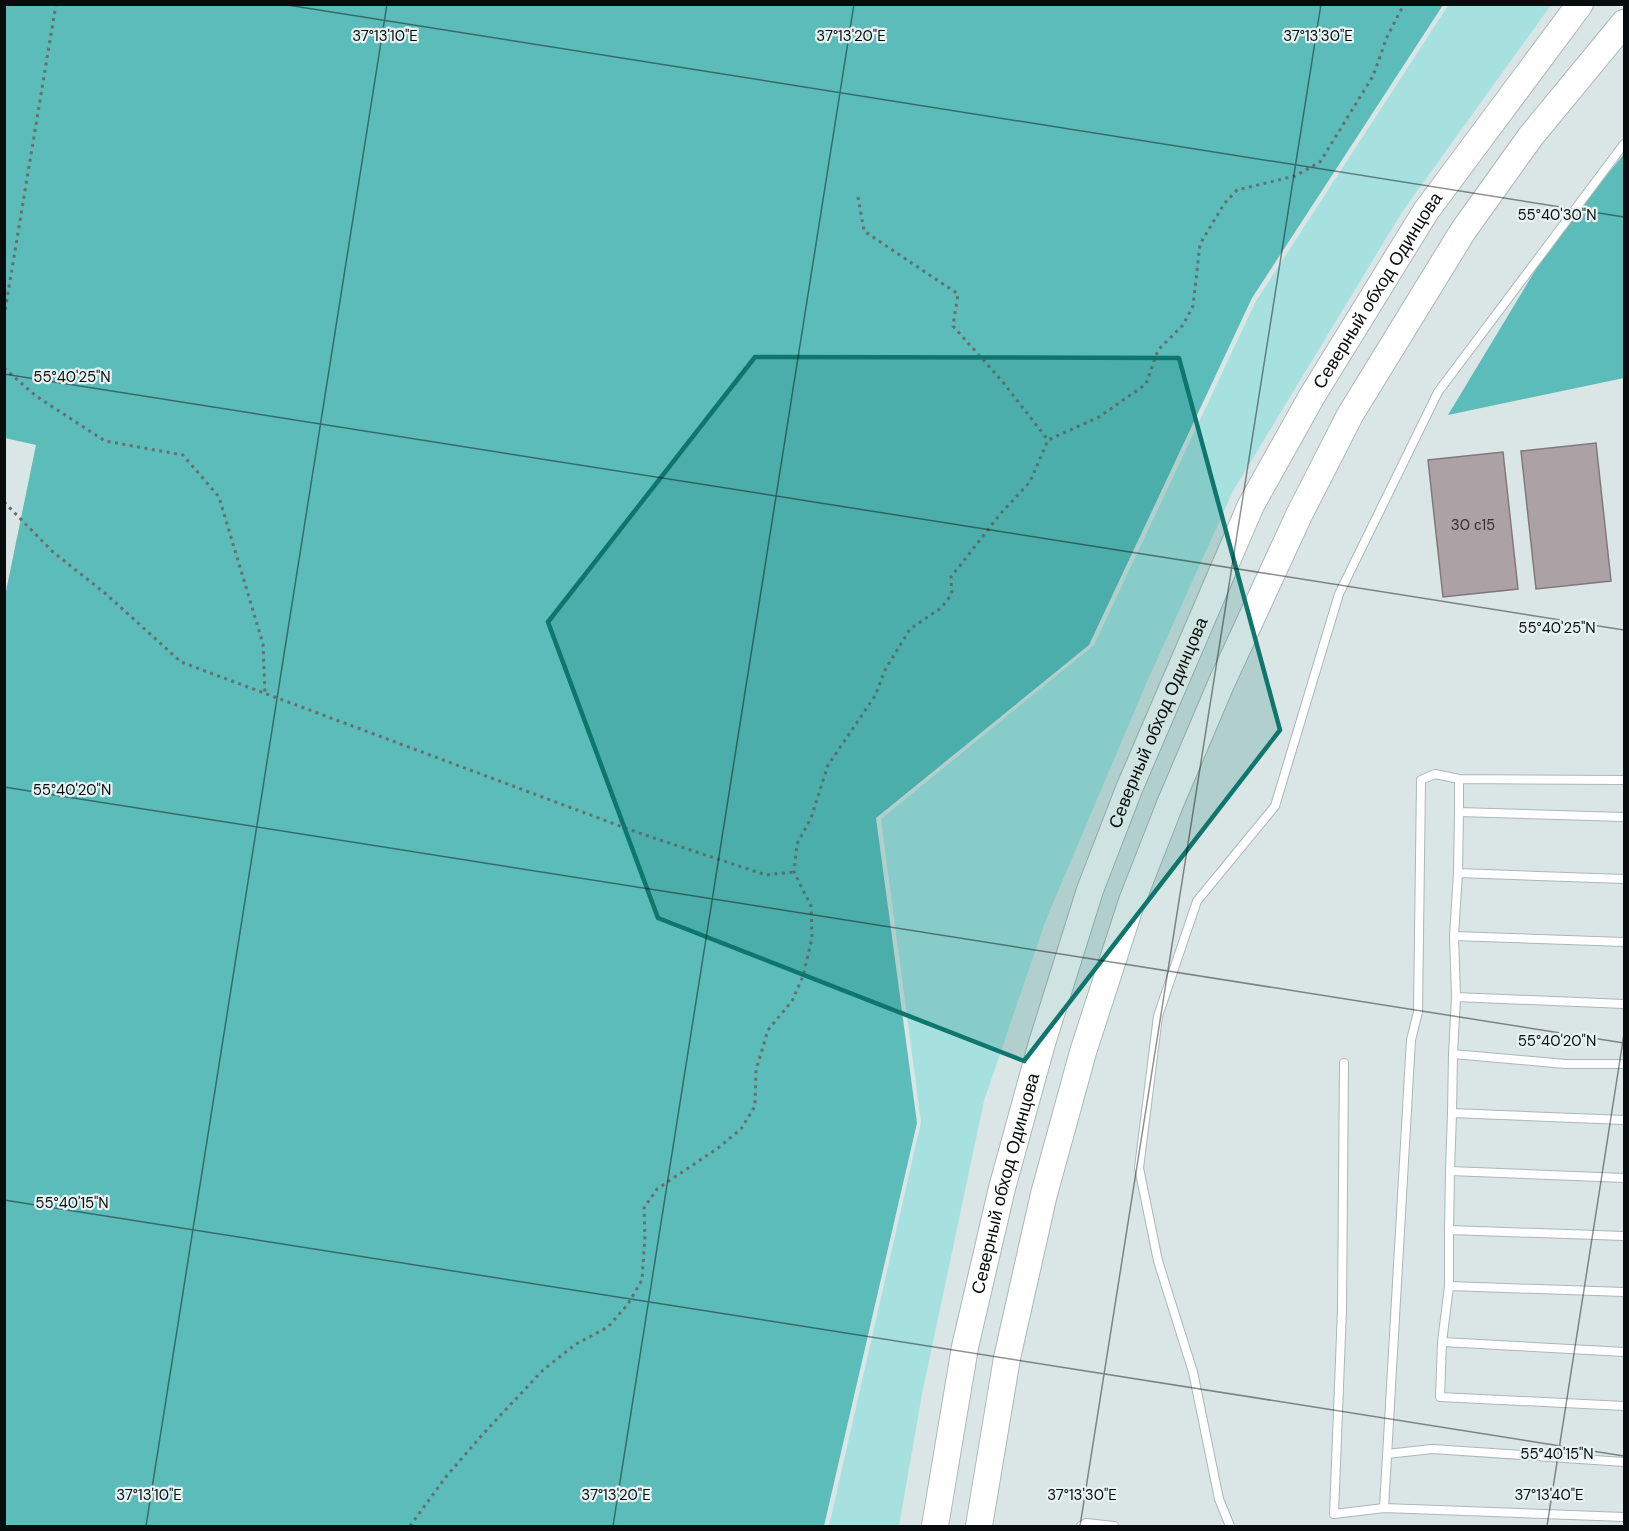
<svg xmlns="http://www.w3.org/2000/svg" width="1629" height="1531" font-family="'DM Sans',sans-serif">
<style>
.green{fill:#a6e1e0}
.forest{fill:#5bbcba}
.building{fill:#aca2a5;stroke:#82787a;stroke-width:1.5}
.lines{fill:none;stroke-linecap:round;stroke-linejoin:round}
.service-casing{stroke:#acb7b7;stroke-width:10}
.trunk-casing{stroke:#acb7b7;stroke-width:28}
.path{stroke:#686f6f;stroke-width:3;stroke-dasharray:3 4.5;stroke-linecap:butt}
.service{stroke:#fff;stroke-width:8}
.trunk{stroke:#fff;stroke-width:26}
.marked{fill:#0f766e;fill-opacity:0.2;stroke:#0f766e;stroke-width:4.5;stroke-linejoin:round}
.ticks{fill:none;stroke:#080c0c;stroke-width:1.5;stroke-opacity:0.45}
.labels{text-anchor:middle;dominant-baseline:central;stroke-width:4.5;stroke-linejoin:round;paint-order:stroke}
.number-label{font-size:15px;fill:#313232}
.street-label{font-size:18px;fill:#080c0c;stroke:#e7f2f2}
.ticks-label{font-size:15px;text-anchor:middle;fill:#080c0c;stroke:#e7f2f2;stroke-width:4.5;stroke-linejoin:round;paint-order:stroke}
</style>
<rect width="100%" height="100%" fill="#dae5e5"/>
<path class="green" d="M1449 4 1551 5 1402 212 1233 491 1146 684 1045 922 984 1101 922 1394 899 1526H829L921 1122 881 819 1094 645 1256 301Z"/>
<path class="forest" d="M5 4 1443 5 1252 298 1089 645 876 818 917 1123 824 1526H5L4 601 36 445 5 438Z
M1624 154V378L1448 415 1553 241Z"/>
<path class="building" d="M1596 443 1611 581 1536 589 1521 451Z
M1503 452 1518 589 1443 597 1428 460Z"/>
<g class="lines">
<defs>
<path id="service" d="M1624 780 1459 779V812L1624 817
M1458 873 1459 812
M1624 879 1458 873 1454 936 1624 942
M1454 936 1456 997
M1624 1004 1456 997 1453 1054 1565 1064H1624
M1344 1063 1342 1309 1334 1514 1384 1508 1624 1517
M1452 1113 1453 1054
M1624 1120 1452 1113 1450 1171 1624 1178
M1449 1230 1450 1171
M1624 1236 1449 1230V1286L1624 1292
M1442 1342 1449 1286
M1624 1352 1442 1342 1440 1397 1624 1406
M1387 1454 1432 1449 1624 1462
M1384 1508 1411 1040 1418 1012 1421 780 1435 774 1459 779
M1081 1526 1086 1523 1114 1526
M1230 1526 1219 1499 1193 1372 1158 1261 1139 1168 1158 1016 1197 901 1275 806 1339 594 1438 392 1624 144"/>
<g id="trunk">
<path id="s1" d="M935 1526 965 1347 1002 1188 1042 1043 1090 890 1129 789 1251 505 1312 396 1426 211 1580 4"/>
<path d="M979 1526 1007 1358 1044 1194 1083 1052 1132 901 1170 804 1221 684 1299 515 1350 415 1463 231 1531 136 1624 23"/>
</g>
</defs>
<use href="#service" class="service-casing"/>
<use href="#trunk" class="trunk-casing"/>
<path class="path" d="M858 197 864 231 958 294 953 326 1002 381 1048 440
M4 317 56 4
M4 368 36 396 105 441 183 455 219 497 263 644 265 694
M4 502 53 552 106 594 181 662 636 832 766 875 794 872
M410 1526 445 1478 482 1435 543 1370 576 1344 608 1327 628 1304 642 1280 645 1236 644 1208 657 1189 718 1148 741 1129 755 1106 756 1070 768 1030 792 1001 803 976 812 938 811 906 794 872 797 844 811 818 828 765 875 696 885 670 910 629 941 608 952 594 951 577 1001 513 1030 482 1048 440 1099 417 1146 384 1158 350 1183 325 1193 306 1200 244 1224 204 1237 190 1295 176 1320 162 1373 76 1387 37 1404 4"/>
<use href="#service" class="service"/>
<use href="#trunk" class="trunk"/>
</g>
<path class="marked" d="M755 357 1179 358 1280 730 1024 1061 658 918 548 622Z"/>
<path class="ticks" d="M281 4 1624 217M4 374 1624 630M4 787 1624 1043M4 1200 1624 1456M146 1526 387 4M613 1526 854 4M1080 1526 1321 4M1547 1526 1624 1034"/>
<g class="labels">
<g class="number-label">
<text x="1473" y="525">30 с15</text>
</g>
<g class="street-label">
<text stroke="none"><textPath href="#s1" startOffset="1322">Северный обход Одинцова</textPath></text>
<text stroke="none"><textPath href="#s1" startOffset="836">Северный обход Одинцова</textPath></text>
<text stroke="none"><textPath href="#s1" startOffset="350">Северный обход Одинцова</textPath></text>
</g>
</g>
<g class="ticks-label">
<text x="385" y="41">37°13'10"E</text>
<text x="851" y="41">37°13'20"E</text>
<text x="1318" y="41">37°13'30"E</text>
<text x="1557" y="220">55°40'30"N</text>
<text x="72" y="382">55°40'25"N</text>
<text x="1557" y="633">55°40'25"N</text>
<text x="72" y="795">55°40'20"N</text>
<text x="1557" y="1046">55°40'20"N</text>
<text x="72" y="1208">55°40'15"N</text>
<text x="1557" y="1459">55°40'15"N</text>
<text x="149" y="1500">37°13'10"E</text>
<text x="616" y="1500">37°13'20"E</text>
<text x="1082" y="1500">37°13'30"E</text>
<text x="1549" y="1500">37°13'40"E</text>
</g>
<rect width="1629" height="1531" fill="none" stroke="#080c0c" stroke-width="12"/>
</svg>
